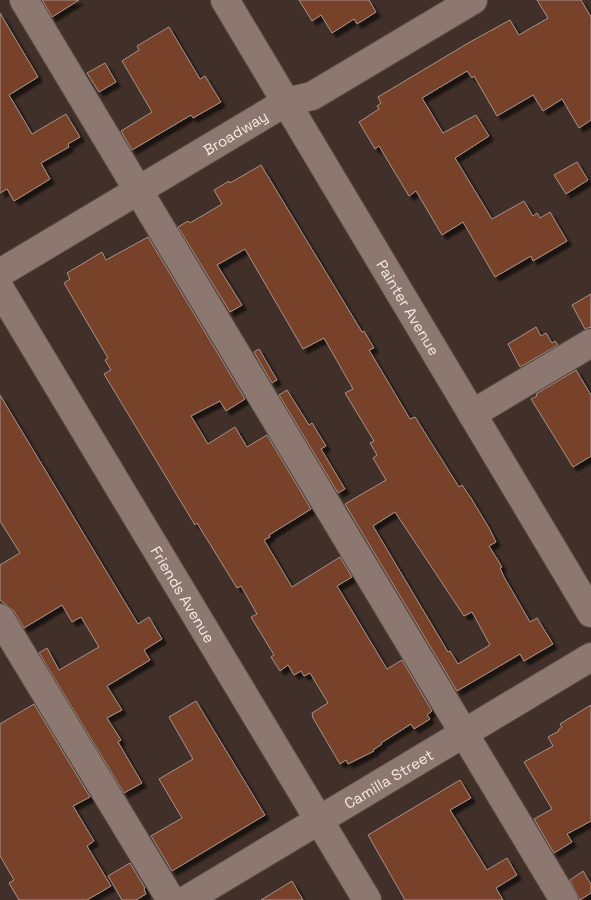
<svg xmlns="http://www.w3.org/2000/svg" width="591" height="900" font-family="'Space Grotesk',sans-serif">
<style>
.building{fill:#78432c;stroke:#a69188;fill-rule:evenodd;filter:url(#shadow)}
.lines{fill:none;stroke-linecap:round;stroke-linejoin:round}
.minor-casing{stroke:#5d4f48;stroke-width:30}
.minor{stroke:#8c7870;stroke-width:28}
.labels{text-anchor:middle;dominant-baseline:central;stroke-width:4;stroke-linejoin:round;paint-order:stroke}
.street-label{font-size:15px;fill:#f6eae5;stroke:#36261f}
</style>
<defs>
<filter id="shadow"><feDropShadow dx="4.5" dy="4.5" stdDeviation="1" flood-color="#0009"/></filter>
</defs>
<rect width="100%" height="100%" fill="#413029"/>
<path class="building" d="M42 0H79L52 17Z
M299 0H369L376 12 357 24 354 19 332 33 321 15 312 21Z
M537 0H581L591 17V120L579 128 562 99 543 111 533 95 497 116 474 76 472 78 467 71 422 98 443 133 476 115 489 136 455 158 492 219 524 201 533 216 537 213 540 218 550 212 567 241 533 261 531 256 495 277 463 222 442 235 416 191 409 196 379 146 375 149 359 122 379 109 377 106 381 103 378 97 470 42 510 20 519 35 548 18Z
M0 13 38 77 9 95 32 134 66 114 80 137 68 144 69 147 41 163 50 179 14 201 7 189 0 193Z
M169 27 200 79 205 76 221 102 193 118 191 115 132 150 121 131 152 112 122 61 139 50 137 46Z
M105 63 116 82 99 92 87 73Z
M577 162 588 180 566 194 554 175Z
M261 165 362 332 364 331 374 348 369 350 410 419 415 417 459 487 462 485 471 498 489 528 496 542 489 546 502 567 500 568 504 577 530 622 537 618 553 644 524 661 520 654 457 691 345 504 386 480 373 458 377 455 370 443 374 441 345 393 353 389 324 338 303 349 245 249 217 265 242 305 230 312 178 227 188 221 190 223 222 204 214 190 229 181 230 183ZM395 512 464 616 472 612 490 645 458 664 450 651 448 652 373 526Z
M148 237 245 399 226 411 220 401 191 416 208 444 235 427 247 447 267 435 311 509 269 535 270 537 264 540 292 587 340 557 352 577 337 586 387 669 402 660 432 711 427 715 430 719 414 729 411 724 381 743 382 744 373 750 374 751 348 764 346 760 340 764 313 718 312 713 328 703 310 673 304 676 301 671 294 675 288 665 280 671 271 657 274 655 251 617 257 614 241 586 237 588 197 523 195 525 104 374 111 370 105 360 108 358 64 283 70 279 67 273 102 252 106 260Z
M591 294V327L585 329 572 305Z
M536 327 541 336 546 333 552 343 555 341 558 345 520 367 508 344Z
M259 349 277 380 272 383 254 352Z
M576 370 591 395V456L573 467 531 399 537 396 536 394Z
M287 390 309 425 312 423 326 446 321 449 345 489 338 493 279 395Z
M0 395 138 624 149 617 162 639 144 650 150 660 107 686 122 710 107 718 121 740 118 742 142 783 124 793 39 653 47 648 59 670 99 647 81 617 72 622 62 605 24 628 13 610 0 600V565L20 553 0 521Z
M196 701 265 815 172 871 151 836 182 818 159 779 193 759 169 717Z
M34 704 90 797 73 806 94 841 87 846 111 886 87 900H19L9 883 14 880 0 856V724Z
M591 705V821L567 834 572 842 554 853 534 819 552 809 524 762 553 746 548 737 559 731 558 730 562 727 560 724Z
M460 780 471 798 450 810 487 870 507 858 517 875 496 888 503 900H405L368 835Z
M130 863 145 888 144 889 146 894 136 900H122L108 876Z
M583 871 591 884V893L580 900 570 880Z
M292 881 303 900H261Z"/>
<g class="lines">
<defs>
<g id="minor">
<path d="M24 0 564 900"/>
<path id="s1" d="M225 0 591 613"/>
<path id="s2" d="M0 273 286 102 312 96 473 0"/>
<path id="s3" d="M0 289 367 900"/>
<path d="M472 414 591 343"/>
<path d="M0 618 171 900"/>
<path id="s4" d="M186 900 591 657"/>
</g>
</defs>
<use href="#minor" class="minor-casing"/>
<use href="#minor" class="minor"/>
</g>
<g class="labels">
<g class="street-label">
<text stroke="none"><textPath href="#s2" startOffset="274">Broadway</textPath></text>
<text stroke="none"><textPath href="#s1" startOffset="358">Painter Avenue</textPath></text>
<text stroke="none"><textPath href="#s3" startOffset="356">Friends Avenue</textPath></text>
<text stroke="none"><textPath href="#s4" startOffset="236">Camilla Street</textPath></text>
</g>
</g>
</svg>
